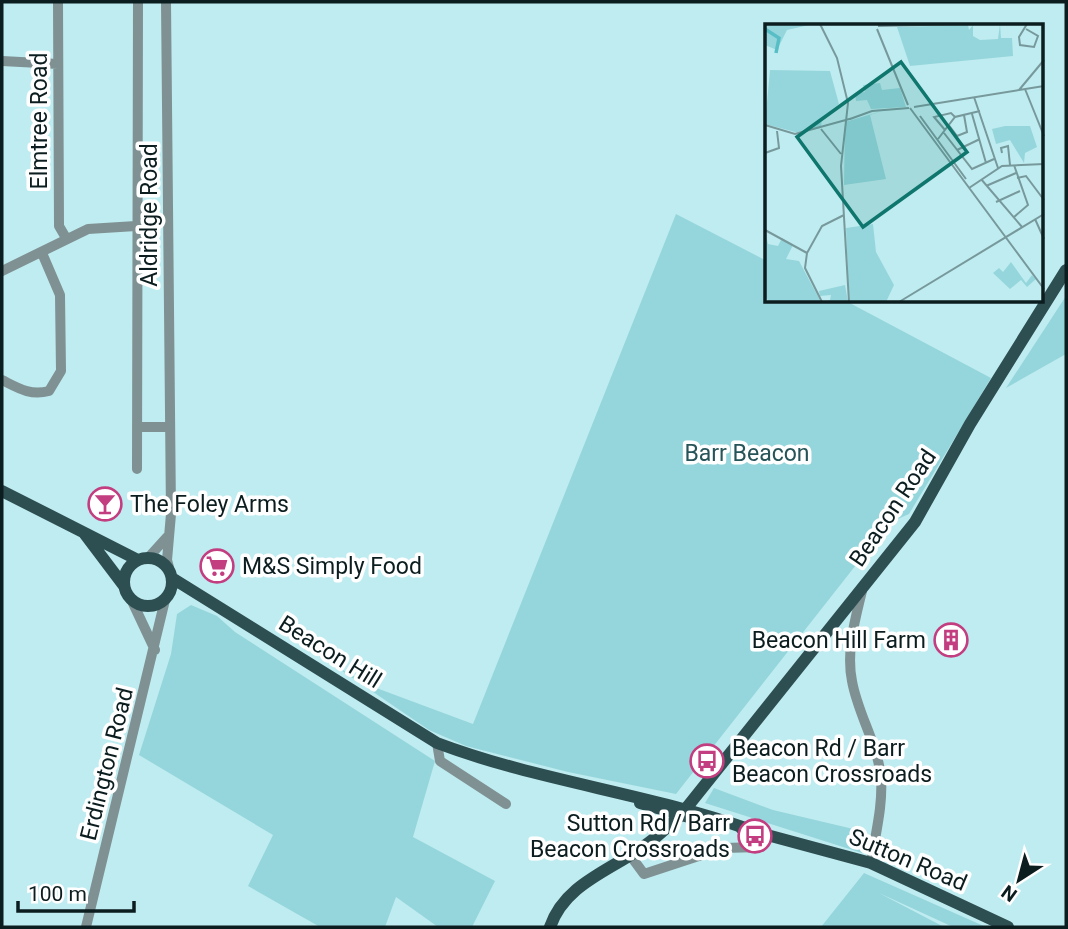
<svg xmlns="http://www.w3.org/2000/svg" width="1068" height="929" font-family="Roboto,sans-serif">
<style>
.green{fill:#95d6dc}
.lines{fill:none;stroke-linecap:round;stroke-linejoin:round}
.minor{stroke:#7f9193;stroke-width:10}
.major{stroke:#2e4f52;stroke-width:12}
.labels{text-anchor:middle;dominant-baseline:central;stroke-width:7;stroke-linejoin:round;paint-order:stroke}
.street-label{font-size:23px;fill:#0c1d1f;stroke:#fff}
.park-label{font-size:23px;fill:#265458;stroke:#fff}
.poi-label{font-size:23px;fill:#0c1d1f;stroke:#fff;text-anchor:start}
.inset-river{fill:none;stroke:#58bec6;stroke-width:3.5}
.inset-road{fill:none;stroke:#77999c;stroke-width:2}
.view{fill:#0f766e;fill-opacity:0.15;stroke:#0f766e;stroke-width:3.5}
.inset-edge{fill:none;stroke:#0c1d1f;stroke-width:3.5}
</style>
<rect width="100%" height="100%" fill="#bfecf0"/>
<path class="green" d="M676 214 767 261V301H846L991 378 909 514 889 523 676 794 568 772 466 746 429 730 332 664 371 686 473 724Z
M1066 296V354L1006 388Z
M191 605 217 616 235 632 435 761 413 837 495 881 472 927H438L396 897 385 927H320L248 886 273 835 139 755 171 654 177 614Z
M714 788 773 810 866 832 862 853 705 803Z
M864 873 986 927H953L879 893 944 927H821Z"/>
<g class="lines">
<path class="minor" d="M58 2 59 226 66 238
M166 2 171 514 167 560 170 571
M2 61 58 64
M2 271 88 229 136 226
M2 380C18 388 30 396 49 391L61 371 60 295 42 253
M138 427H169
M137 469 138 2
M148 558 167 537
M862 591C855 620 846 651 852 681 858 715 878 744 881 778 883 807 875 835 871 863
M131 599 155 650
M437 743 440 761 506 804
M630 855 644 874 723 848 761 847
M86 927 165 600"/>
<path class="major" d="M2 491 138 560
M84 533 124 586
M124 582a24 24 0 1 1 48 0a24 24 0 1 1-48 0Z
M172 578 437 743C538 781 646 793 748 829
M640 803 713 824
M741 828 871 863 1008 927
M550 927C566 881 616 869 651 841 661 834 670 824 680 816L915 522 970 424 1066 270"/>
</g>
<defs>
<symbol id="bar-ring" viewBox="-11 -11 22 22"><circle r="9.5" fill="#fff" stroke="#c33e81" stroke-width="1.5"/><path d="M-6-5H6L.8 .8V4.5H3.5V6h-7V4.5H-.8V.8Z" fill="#c33e81"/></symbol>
<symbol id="supermarket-ring" viewBox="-11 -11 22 22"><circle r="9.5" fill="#fff" stroke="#c33e81" stroke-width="1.5"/><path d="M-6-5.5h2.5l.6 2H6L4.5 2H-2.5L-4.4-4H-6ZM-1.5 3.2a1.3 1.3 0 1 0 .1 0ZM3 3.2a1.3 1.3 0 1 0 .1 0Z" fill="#c33e81"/></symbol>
<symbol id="building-ring" viewBox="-11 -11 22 22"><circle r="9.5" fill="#fff" stroke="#c33e81" stroke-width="1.5"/><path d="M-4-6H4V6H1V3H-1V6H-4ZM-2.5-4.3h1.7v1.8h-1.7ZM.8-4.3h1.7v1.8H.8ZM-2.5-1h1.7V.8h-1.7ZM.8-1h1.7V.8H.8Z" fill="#c33e81"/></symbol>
<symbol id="bus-ring" viewBox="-11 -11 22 22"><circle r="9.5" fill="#fff" stroke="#c33e81" stroke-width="1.5"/><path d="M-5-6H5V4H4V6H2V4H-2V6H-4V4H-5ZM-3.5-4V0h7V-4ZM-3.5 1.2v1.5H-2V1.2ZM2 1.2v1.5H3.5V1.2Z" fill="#c33e81"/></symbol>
</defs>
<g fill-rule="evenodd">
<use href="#bar-ring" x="86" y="485" width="38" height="38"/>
<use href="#supermarket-ring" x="198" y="547" width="38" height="38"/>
<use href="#building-ring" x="932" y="621" width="38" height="38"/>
<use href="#bus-ring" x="688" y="742" width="38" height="38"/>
<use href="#bus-ring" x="736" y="817" width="38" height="38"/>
</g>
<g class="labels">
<g class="street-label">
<text transform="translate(39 121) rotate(-90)">Elmtree Road</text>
<text transform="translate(149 215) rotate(-90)">Aldridge Road</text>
<text transform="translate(893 508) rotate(-56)">Beacon Road</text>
<text transform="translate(330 652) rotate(32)">Beacon Hill</text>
<text transform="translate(107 764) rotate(-76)">Erdington Road</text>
<text transform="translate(908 860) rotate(23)">Sutton Road</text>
</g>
<g class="park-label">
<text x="747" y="453">Barr Beacon</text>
</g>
<g class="poi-label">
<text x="130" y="504">The Foley Arms</text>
<text x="242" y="566">M&amp;S Simply Food</text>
<text x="926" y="640" text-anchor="end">Beacon Hill Farm</text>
<text x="732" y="748">Beacon Rd / Barr<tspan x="732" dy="26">Beacon Crossroads</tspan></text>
<text x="730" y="823" text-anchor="end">Sutton Rd / Barr<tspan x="730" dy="26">Beacon Crossroads</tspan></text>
</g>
</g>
<g transform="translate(765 24)">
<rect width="278" height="278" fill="#bfecf0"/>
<path d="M0 0H44V1L22 6 12 26 0 21ZM235 0 236 14H247L248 32 145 42 132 3 203 1 204 6 208 1V12L215 16 233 15ZM5 46 65 47 74 80 57 93 56 104 34 109 0 100ZM115 59 117 66 135 64 141 83 106 85 102 76 91 77 90 69 100 68 98 61ZM117 87 105 91 121 155 79 161 80 98ZM240 102H265L272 123 260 129 259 139 245 116 231 120 227 105ZM108 200 111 228 129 261 121 278H84L81 204ZM0 207 3 220 13 222 17 214 28 221 21 235 34 237 56 278H4L0 272ZM246 238 261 259 267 251 271 255 262 263 256 256 245 265 228 249 234 244 238 248ZM80 261 83 278H58L65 276 66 271 55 272 54 267Z" fill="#95d6dc"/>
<path class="inset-river" d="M0 5 14 14 11 29"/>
<path class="inset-road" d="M55 0 72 34 83 79 76 142 84 278M113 2 199 0M112 5 143 81M261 5 273 12 269 23 255 21 254 13 262 0M260 65 279 112M254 66 279 36M209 73 233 144M149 83 279 62M145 84 279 265M207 90 221 139M155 92 201 155M85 95 107 87 144 84M183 100 192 112 202 108 199 91M0 101 30 110 88 94M56 105 76 130M180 106 169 93 186 89 190 93M179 109 207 145 229 135M173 115 190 93 215 87M192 126 215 115M0 129 14 124 12 107M237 129 236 124 243 122 245 141M249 141 263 181 249 193M252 154 261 152 279 176M216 155 257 203M221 162 251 149M204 164 237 142 279 140M231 178 255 167M270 195 279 215M0 206 42 229M57 278 40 244 42 229 57 202 79 191M134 278 279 190"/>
<path class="view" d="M136 38 202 128 98 203 32 113Z"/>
<rect width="278" height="278" class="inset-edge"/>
</g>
<rect width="1068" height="929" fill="none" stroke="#0c1d1f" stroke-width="7"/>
<g transform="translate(1019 880) rotate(216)" stroke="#ffffff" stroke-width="5" paint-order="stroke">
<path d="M0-5L12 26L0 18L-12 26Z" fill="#0c1d1f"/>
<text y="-10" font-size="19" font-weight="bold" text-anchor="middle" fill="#0c1d1f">N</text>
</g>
<path d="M18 901v10h116v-10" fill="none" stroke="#0c1d1f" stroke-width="3.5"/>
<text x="28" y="901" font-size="21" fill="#0c1d1f" stroke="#ffffff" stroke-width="5" paint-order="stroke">100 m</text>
</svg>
